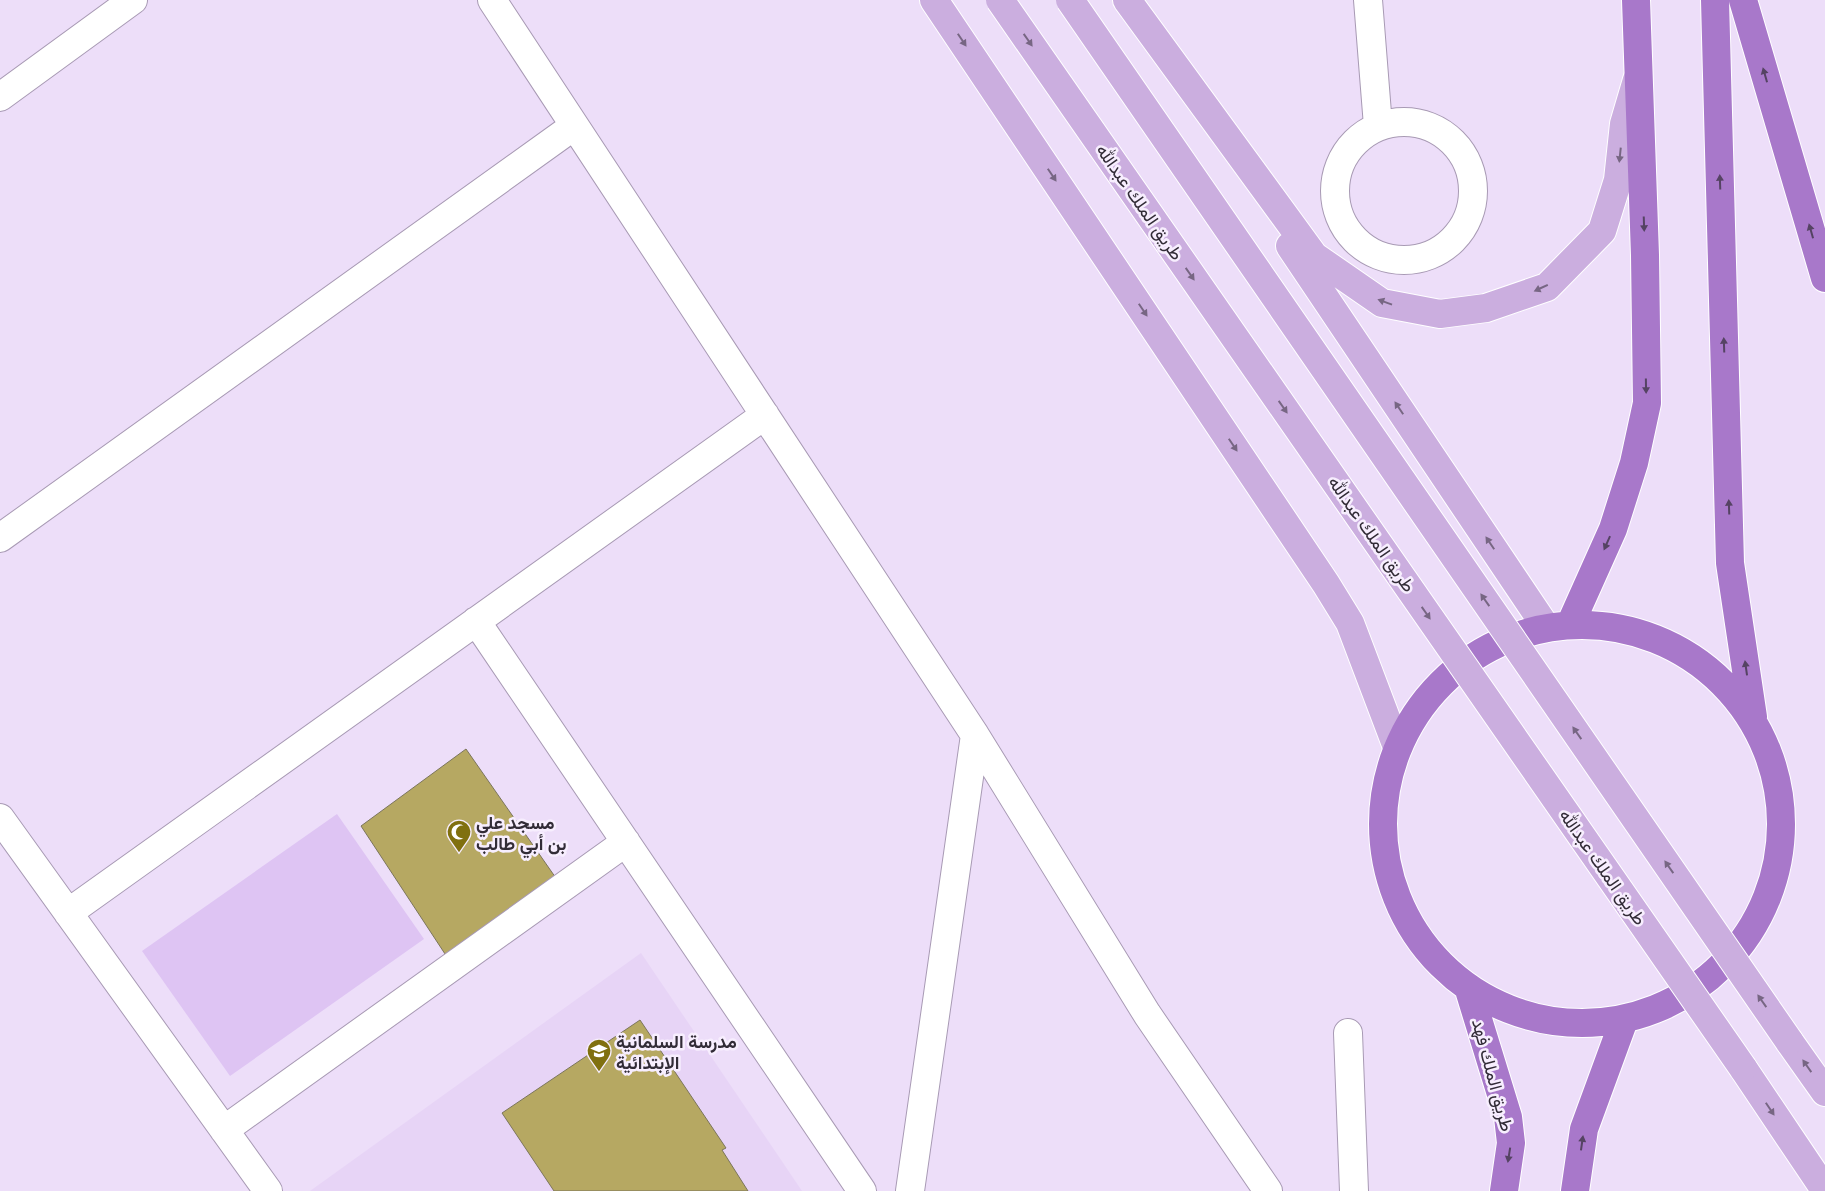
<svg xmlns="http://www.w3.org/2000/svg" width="1825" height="1191" font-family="Roboto,Vazirmatn,sans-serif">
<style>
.built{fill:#e7d4f6}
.green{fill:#dec4f3}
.building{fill:#b6a862;stroke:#7b755b}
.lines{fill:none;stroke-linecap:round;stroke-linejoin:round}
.minor-casing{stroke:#a89ab4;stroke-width:30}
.major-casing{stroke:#fff;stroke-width:30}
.highway-casing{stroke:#fff;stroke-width:30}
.minor{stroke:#fff;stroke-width:28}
.major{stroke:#cbaedf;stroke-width:28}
.highway{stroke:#a878ca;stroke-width:28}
.major-bridge-casing{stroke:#fff;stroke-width:30;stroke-linecap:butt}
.major-bridge{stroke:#cbaedf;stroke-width:28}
.oneway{fill:#776683}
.oneway2{fill:#554363}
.labels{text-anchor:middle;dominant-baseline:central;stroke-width:5;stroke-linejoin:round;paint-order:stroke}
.street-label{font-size:18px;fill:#322c37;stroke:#f7eefe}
.poi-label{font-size:18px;font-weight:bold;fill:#322c37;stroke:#f7eefe;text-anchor:start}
</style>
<rect width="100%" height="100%" fill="#eddef9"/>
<path class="built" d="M641 953 802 1191H310Z"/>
<path class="green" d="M337 814 424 939 230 1076 142 951Z"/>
<path class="building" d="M466 749 558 881 449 960 361 826Z
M640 1020 726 1148 722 1150 748 1191H554L502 1113Z"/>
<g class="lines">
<defs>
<path id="minor" d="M492 0 975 735 1147 1014 1268 1191
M1368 0 1378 126
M0 97 133 0
M1335 191a69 69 0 1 1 138 0a69 69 0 1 1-138 0Z
M0 538 574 126
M476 621 862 1191
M0 818 268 1191
M68 913 765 415
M1348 1033 1354 1191
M224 1130 626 842
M910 1191 975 735"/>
<path id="major" d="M934 0 1326 584 1350 623 1397 747
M1127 0 1314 256 1382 303 1440 314 1486 308 1547 287 1602 231 1618 180 1624 124 1637 80
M1290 246 1546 627
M1789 1041 1825 1092
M1743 1068 1825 1190"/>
<path id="highway" d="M1715 0 1730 563 1753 717
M1743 0 1825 278
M1383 824a199 199 0 1 1 398 0a199 199 0 1 1-398 0Z
M1570 625 1613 529 1634 463 1647 403 1645 255 1636 0
M1469 990 1508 1117 1511 1143 1504 1191
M1575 1191 1584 1129 1624 1020"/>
</defs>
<use href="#minor" class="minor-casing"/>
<use href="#major" class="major-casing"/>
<use href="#highway" class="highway-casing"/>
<use href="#minor" class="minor"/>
<use href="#major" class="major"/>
<use href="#highway" class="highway"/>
<defs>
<path id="major-bridge" d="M1000 0 1743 1068
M1070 0 1789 1041"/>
</defs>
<use href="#major-bridge" class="major-bridge-casing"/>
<use href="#major-bridge" class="major-bridge"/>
</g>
<defs><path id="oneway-solid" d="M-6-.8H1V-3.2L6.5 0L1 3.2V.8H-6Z" transform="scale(1.25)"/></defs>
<g class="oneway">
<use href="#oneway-solid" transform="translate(962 40) rotate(56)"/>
<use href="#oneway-solid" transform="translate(1028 40) rotate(55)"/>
<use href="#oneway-solid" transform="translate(1620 155) rotate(96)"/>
<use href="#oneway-solid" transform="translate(1052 175) rotate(56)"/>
<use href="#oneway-solid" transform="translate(1190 274) rotate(55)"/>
<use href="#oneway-solid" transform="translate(1541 288) rotate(155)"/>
<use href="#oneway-solid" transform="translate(1385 302) rotate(-160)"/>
<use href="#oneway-solid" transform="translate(1143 310) rotate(56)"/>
<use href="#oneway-solid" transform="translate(1283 407) rotate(55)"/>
<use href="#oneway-solid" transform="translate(1399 408) rotate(-124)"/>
<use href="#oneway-solid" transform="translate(1233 445) rotate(56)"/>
<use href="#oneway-solid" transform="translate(1490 543) rotate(-124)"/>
<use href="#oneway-solid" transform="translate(1485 600) rotate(-125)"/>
<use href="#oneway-solid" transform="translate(1426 613) rotate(55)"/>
<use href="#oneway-solid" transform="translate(1577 733) rotate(-125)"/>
<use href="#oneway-solid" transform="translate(1669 867) rotate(-125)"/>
<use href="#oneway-solid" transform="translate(1762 1001) rotate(-125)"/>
<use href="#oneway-solid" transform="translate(1807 1066) rotate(-125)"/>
<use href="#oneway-solid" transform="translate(1770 1109) rotate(56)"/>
</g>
<g class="oneway2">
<use href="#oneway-solid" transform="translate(1765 75) rotate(-106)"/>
<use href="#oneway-solid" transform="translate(1720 182) rotate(-92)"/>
<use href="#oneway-solid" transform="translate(1644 224) rotate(88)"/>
<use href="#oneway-solid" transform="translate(1811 231) rotate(-106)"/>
<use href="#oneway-solid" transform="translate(1724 345) rotate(-92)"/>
<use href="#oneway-solid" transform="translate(1646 386) rotate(89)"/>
<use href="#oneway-solid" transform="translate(1729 507) rotate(-92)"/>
<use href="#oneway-solid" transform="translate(1607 543) rotate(114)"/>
<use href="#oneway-solid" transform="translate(1746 668) rotate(-98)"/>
<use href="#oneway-solid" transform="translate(1582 1143) rotate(-82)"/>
<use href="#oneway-solid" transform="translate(1509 1155) rotate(99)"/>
</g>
<defs>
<symbol id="mosque-pin" viewBox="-11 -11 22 30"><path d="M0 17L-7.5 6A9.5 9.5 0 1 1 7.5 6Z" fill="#80700f" stroke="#f7eefe"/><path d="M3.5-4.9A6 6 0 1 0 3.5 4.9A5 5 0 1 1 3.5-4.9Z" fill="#fff"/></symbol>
<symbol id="school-pin" viewBox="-11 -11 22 30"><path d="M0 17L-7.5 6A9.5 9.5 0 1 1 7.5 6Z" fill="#80700f" stroke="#f7eefe"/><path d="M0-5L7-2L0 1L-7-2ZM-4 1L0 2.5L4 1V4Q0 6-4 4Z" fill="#fff"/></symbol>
</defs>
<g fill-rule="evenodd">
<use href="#mosque-pin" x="445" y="818" width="28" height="38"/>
<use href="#school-pin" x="585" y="1037" width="28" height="38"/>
</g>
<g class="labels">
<g class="street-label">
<text transform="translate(1140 202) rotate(55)">طريق الملك عبدالله</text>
<text transform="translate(1372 534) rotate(55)">طريق الملك عبدالله</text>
<text transform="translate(1603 867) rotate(55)">طريق الملك عبدالله</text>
<text transform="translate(1493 1075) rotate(75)">طريق الملك فهد</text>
</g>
<g class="poi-label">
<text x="476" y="822">مسجد علي<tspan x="476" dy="21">بن أبي طالب</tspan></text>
<text x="616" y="1041">مدرسة السلمانية<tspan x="616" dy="21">الإبتدائية</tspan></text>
</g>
</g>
</svg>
